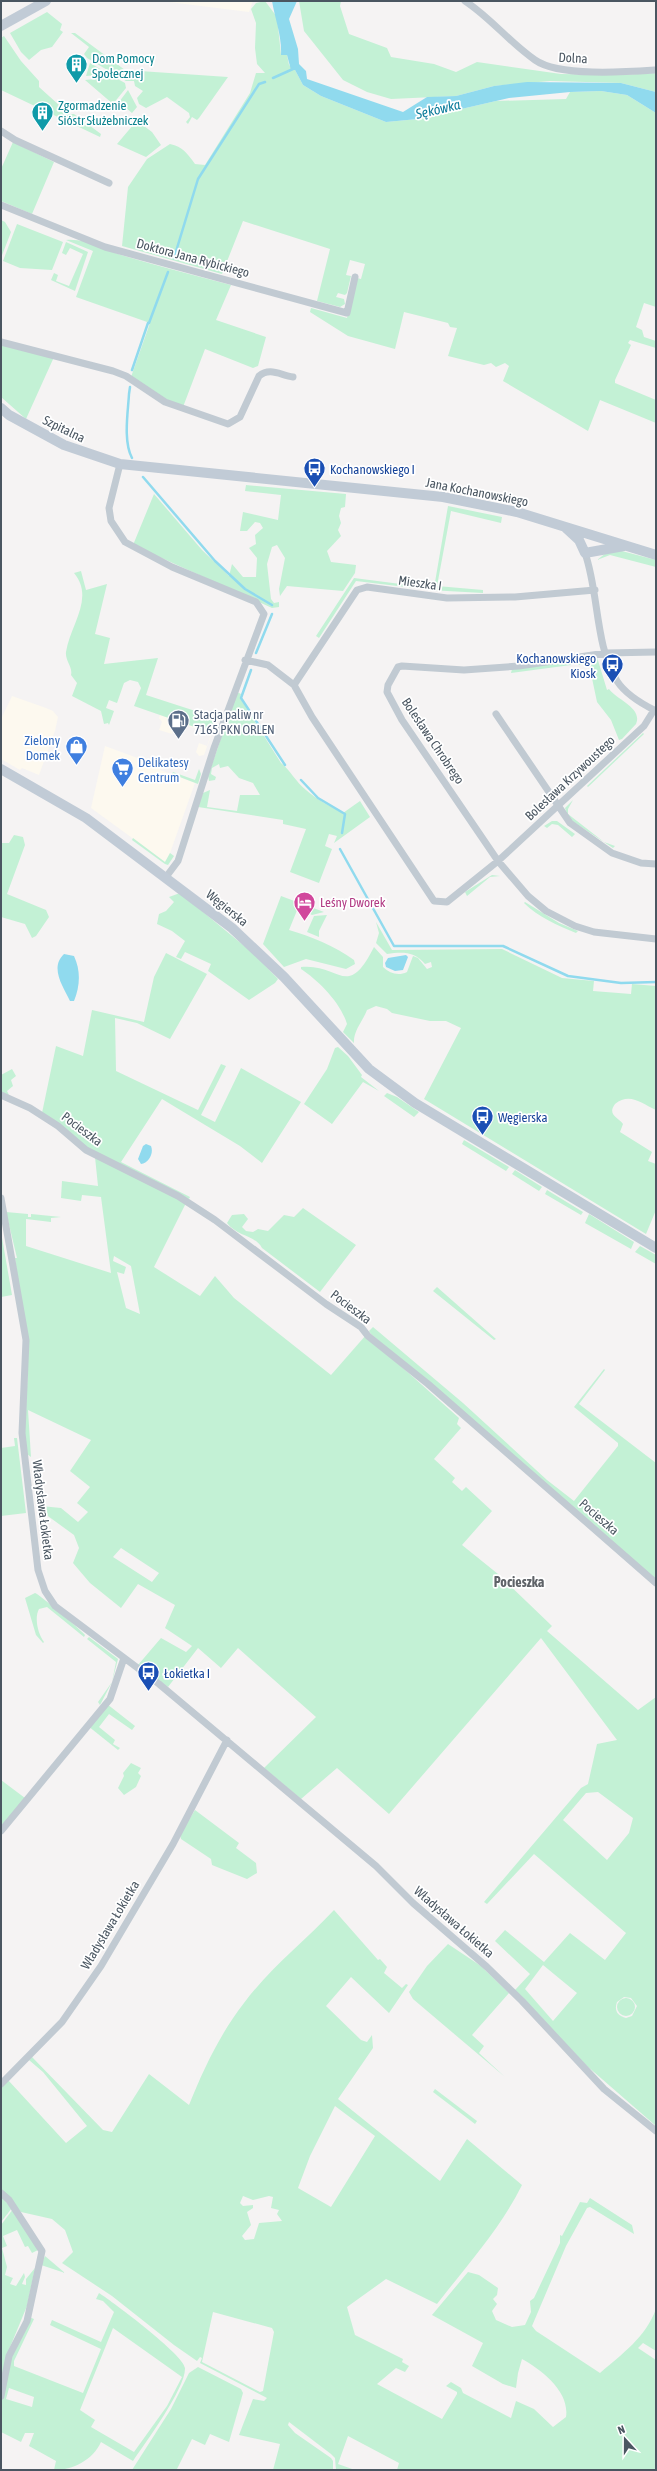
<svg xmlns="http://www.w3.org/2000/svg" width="657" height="2471" font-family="'Asap Condensed',sans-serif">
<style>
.commercial{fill:#fdf9ef}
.green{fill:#c3f1d5;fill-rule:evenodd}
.water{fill:#90daee}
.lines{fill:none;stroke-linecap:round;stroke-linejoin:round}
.stream{stroke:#90daee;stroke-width:2.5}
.street{stroke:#c1cad2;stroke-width:7}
.secondary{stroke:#c1cbd6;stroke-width:10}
.labels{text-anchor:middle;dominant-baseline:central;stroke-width:3.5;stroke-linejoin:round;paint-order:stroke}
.culture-label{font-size:13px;fill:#0d838f;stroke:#fff;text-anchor:start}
.street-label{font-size:13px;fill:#4a5661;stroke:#fff}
.transit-label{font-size:13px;fill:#164399;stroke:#fff;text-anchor:start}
.service-label{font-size:13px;fill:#4e5e75;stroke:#fff;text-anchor:start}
.shop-label{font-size:13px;fill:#366cbe;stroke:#fff;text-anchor:end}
.hotel-label{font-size:13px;fill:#b23c85;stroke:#fff;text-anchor:start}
.water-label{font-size:14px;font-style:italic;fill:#0c7c9b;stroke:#fff}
.neighbourhood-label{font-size:14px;font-weight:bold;fill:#5f6368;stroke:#fff}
</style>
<rect width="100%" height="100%" fill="#f5f3f3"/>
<path class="commercial" d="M161 1H253L249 12Z
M12 696 46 708 53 711 58 717 55 731 39 775 22 768 20 770 1 759V719Z
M160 715 212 733 204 755 199 756 196 752 199 743 207 746 211 734 176 722 172 734 159 730 162 722 159 718Z
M105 746 162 767 160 770 195 783 170 853 165 862 91 808Z"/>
<path class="green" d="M265 1 277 17 281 55H287L289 65 295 70 303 85 321 96 386 122 418 119 496 101 566 99 570 92 601 91 627 95 656 113V307L644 303 636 327 642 330 644 337 656 341V348L630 340 628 343 631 345 615 380V383L656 400V423L600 400 588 431 503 381 509 366 505 363 496 367 491 363 484 365 448 356 457 328 450 327 448 323 404 312 395 349 348 336 310 312 311 308 347 318 357 278 361 279 365 264 350 260 346 275 351 276 347 293 345 295 338 293 336 297 344 299 345 304 340 307 317 301 330 249 243 221 222 274 122 246 128 187 147 159 170 144C183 147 187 153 195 164L205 165 250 93 256 73H265L257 64 255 48 256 23 251 9 256 3Z
M299 1H341L340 6 349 34 387 48 391 57 434 64 456 72 477 62 561 74 619 75 656 73V92L621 83 550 81 494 86 456 96 391 99 367 92 343 80 304 31Z
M47 12 62 24 60 30 63 32 52 47 41 50 29 60 21 52 10 33Z
M71 33H75L125 70 228 77 199 118 197 120 192 117 188 124 186 122 190 117 189 113 167 97 146 108 139 104 137 98 143 91 135 86 134 81H126L87 58 84 54 89 47Z
M4 36 21 61 39 81V87L69 114H74L101 134 100 137 1 90V38Z
M90 63 109 74 86 76Z
M114 77 125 83 126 88 113 104 85 80Z
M128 90 137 107 132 113 119 102Z
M139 118 142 121 140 123 152 132 161 145 146 157 117 144Z
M13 142 54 162 32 214 1 201V169Z
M1 220 5 222 11 232 1 258Z
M17 224 63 242 52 270 20 268 3 261Z
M66 240C85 238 103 249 121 255 158 266 194 275 231 285L216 320 266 337 258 366 253 368 205 349 183 407 167 401 131 377 150 323 76 297 93 251Z
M66 242 88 252 75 291 51 280 54 273 58 275 56 281 69 286 83 254 70 248 66 255 62 253Z
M1 344 54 357 26 419 1 397Z
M246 485 346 494 345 507 341 508 339 516 341 523 338 530 341 536 327 551 331 562 356 565 355 573 343 591 287 586 280 596 279 589 285 558 277 545 272 547 267 564 271 599 274 603 279 602V607L272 608 133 545 154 494 202 550 229 576 232 564 243 577H256L257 558 249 548 256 544 255 535 263 528 260 523 255 522 247 531H240L243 512 278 520 281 495 245 491Z
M448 506 502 517 501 523 451 511 437 586 483 590V593L429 590V588H434Z
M618 550 656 560V567L610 555 597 560 606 553Z
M81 571 86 590 107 584 95 634 110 638 104 664 158 658 146 695 217 718 211 727 212 733 134 706 141 688 138 682 130 680 124 683 117 703 109 700 106 708 114 711 109 725 108 723 104 724 101 711 72 696 77 683 71 675C73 667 65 661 66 652 70 625 95 598 74 573Z
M354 578 416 586 414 588 356 581 319 638 316 636Z
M597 657 607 690 609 689C617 700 643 708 636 724L622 739 619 740 611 720 597 702 589 664 579 665 575 660Z
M569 661 571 665 511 673 512 669Z
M237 692 241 694 240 698 281 763C290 770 296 782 306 790 317 800 330 806 343 813L360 801 370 817 334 843 337 836 329 834 325 846 332 849 319 883 290 872 306 829 283 824V820L198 807 203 793 210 790 207 807 237 811 240 795H260L253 783 239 778 228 766 220 768 219 764 212 768 211 774 216 777 215 780 209 781 208 776Z
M643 733 644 734 588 787 587 786Z
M199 769 201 774 198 784 172 774 173 772 195 780Z
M573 800 568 809V814L604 842 615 846 613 848 569 819 565 808Z
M552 821H557L575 834 572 837 558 825 552 824 547 828 544 826Z
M14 835 23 837 25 845 7 894 46 910 49 917 36 936 32 938 25 924 1 917V843H9Z
M133 838 165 862 170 853 174 856 168 865 165 864 132 840Z
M492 875 500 876 490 877 467 896 465 892Z
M180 893 254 954 278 979 275 983 249 1000 208 971 211 964 185 952 181 959 176 957 185 941 172 931 157 924 159 914 166 911 174 902 169 897Z
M281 896 324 912 312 915 298 908 289 930C310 936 335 946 354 960L355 964 346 969 306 959 284 967 263 944Z
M525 902 559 923 578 931 576 933C557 925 538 917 524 903Z
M327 915 319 931V937L307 932 314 916Z
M376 922 392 950 502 949 562 978 594 981 593 991 631 994 632 984 656 986V1110C642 1104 630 1092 615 1104 607 1115 618 1117 623 1124L620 1132 652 1152 648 1161 656 1164V1210L646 1234 424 1099 461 1028 446 1021H430L392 1013 387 1009 376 1006 367 1010C363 1021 353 1031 354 1043L343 1032 347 1024C341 1003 318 980 301 969V967C340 963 347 1001 374 947L383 957V967C390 974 399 976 407 972L413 956 418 958 427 969 432 967 431 962 425 964C414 951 402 952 387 954L376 943 379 933Z
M166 953 207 974 170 1039 137 1023 115 1018 116 1071 198 1110 221 1064 226 1066 201 1115 215 1122 241 1068 301 1102 262 1163 240 1146 162 1099 121 1162 190 1197 189 1199 93 1152 42 1113 56 1046 83 1056 92 1010 144 1022 154 977Z
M338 1047 348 1056 362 1075 361 1077 379 1091 363 1082 332 1124 304 1104 327 1069 335 1048Z
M12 1069 16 1076 11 1080 13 1086 7 1091 9 1095 1 1092V1075Z
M387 1093 397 1097 419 1112 414 1117 384 1096Z
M464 1140 509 1167 506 1171 462 1144Z
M95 1157 186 1203 154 1267 200 1296 215 1276 234 1298 331 1375 366 1335 459 1418 457 1424 461 1428 434 1459 455 1478 452 1482 462 1491 466 1487 492 1511 462 1545 498 1574 552 1626 547 1631 638 1710 656 1697V2126L587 2066 515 1990 530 1974 495 1941 505 1930 544 1962 570 1933 605 1960 626 1933 534 1854 487 1904 484 1902 581 1788 588 1784 597 1744 617 1740 541 1638 389 1814 337 1768 301 1799 264 1768 316 1717 238 1648 221 1668 198 1648 168 1687 138 1665 161 1638 186 1652 192 1646 165 1628 175 1605 138 1584 121 1608 90 1583 73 1563 79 1548 74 1535 41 1511V1506L61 1508 78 1522 88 1512 77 1503 90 1487 70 1471 91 1440 28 1410 31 1457 27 1454 24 1440 28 1369 15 1258H17L6 1212 28 1214V1217H31V1214L61 1217 51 1218V1222L26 1219V1246L111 1273 101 1197 82 1195 81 1201 61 1198 62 1181 98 1186ZM114 1256 131 1266 140 1314 126 1308 117 1272 124 1274 126 1267 113 1261ZM121 1548 159 1573 152 1582 113 1557ZM598 1792 633 1818 629 1833 607 1860 563 1820 586 1793ZM543 1965 577 1993 553 2021 525 1989ZM624 1997 631 1998 637 2006 632 2016 626 2018C617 2016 614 2010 617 2002Z
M515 1170 542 1187 539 1191 512 1174Z
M547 1190 583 1212 581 1215 545 1194Z
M303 1208 356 1245 320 1292 262 1248C255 1235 238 1237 227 1223L232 1215 244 1214 248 1219 242 1227 246 1231 253 1232 258 1229 268 1231 284 1215 294 1217Z
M589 1214 634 1242 631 1249 585 1223Z
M1 1232 12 1295 1 1297Z
M640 1246 656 1255V1264L635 1252Z
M437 1287 496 1339 494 1340 433 1291Z
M373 1327 463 1403 547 1480 574 1501 618 1446V1443L574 1407 604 1369 605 1370 579 1404 656 1463V1580L371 1334 369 1331Z
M14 1438H17L26 1513 1 1516V1448L15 1446Z
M35 1593C39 1594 80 1629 85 1635L84 1637 47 1607 39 1609C34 1618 38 1634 44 1642L43 1643 36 1635 25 1598Z
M89 1637 118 1659 112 1682 100 1705 98 1702 112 1682 116 1662 87 1639Z
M107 1704 135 1726 132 1730 109 1714 99 1727 115 1740 113 1744 120 1748 118 1750 88 1726Z
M131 1763 141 1768 138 1773 141 1776 136 1787 124 1795 118 1788 124 1776 123 1773Z
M1 1780 25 1798 1 1827Z
M195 1810 239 1843 236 1848 256 1863 257 1873 247 1879 212 1865 211 1859 181 1839 180 1834Z
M334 1910 378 1960 380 1959 387 1967 384 1973 402 1988 406 1984 408 1985 389 2013 351 1977 326 2006 361 2040 367 2042 372 2035 373 2048 338 2099 440 2181 467 2139 522 2185C500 2229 467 2265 437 2304L386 2279 347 2307 355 2335 403 2359 402 2362 409 2366 405 2372 396 2368 377 2384 442 2419 457 2394V2392L446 2386 451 2382 461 2388 463 2393 511 2418 516 2401 534 2409 553 2427 566 2417C570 2392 542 2370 522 2359L518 2373 516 2388 503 2384 472 2366 483 2343 432 2315 468 2272 479 2275 498 2288 497 2295 493 2299 497 2304 492 2311 496 2320 512 2327 525 2325 531 2312 530 2301 534 2298 560 2243V2235L562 2236 580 2202 587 2203 590 2198 632 2225 634 2234 590 2207 587 2208 566 2246 532 2326 536 2331 600 2373C623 2353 645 2338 656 2309V2351L643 2343 638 2348 656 2360V2470H397L399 2463 348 2436 338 2464 355 2470H336L335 2458 331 2454 289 2422 288 2425 295 2433 331 2458 333 2461V2470H273L280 2444 239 2435 253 2399 264 2401 267 2398 200 2363 202 2358 200 2357 197 2361 174 2345 112 2296 62 2263 73 2252 65 2230 52 2219 21 2212 1 2190V2087L8 2080 66 2143 87 2126 43 2072 29 2060 32 2057 103 2130 112 2132 149 2074 189 2105C204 2068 220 2034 244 2003 270 1968 305 1941 334 1910ZM335 2106 375 2136 331 2207 298 2188 310 2156ZM243 2196 253 2200 269 2196 273 2197 271 2208 279 2210 277 2214 282 2221 259 2223 254 2239 245 2240 242 2236 251 2225 247 2212 253 2208V2205L243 2206 240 2203ZM213 2312 272 2328 274 2332 263 2391 260 2392 202 2362Z
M448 1944 481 1966 509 1993 472 2035 484 2046 479 2053 505 2077 413 1999 409 1992 427 1966Z
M617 2007a9 9 0 1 1 18 0a9 9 0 1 1-18 0Z
M435 2089 477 2121 475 2124 433 2092Z
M1 2196 12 2208 1 2222Z
M13 2209 38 2250 32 2253 28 2246 25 2247 17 2230 3 2236 7 2246 2 2248 7 2267 5 2275 13 2278 10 2284 16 2286 24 2273 25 2277 22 2284 26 2285V2279L35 2268 27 2306 8 2352 1 2387V2225Z
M45 2256 65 2273 41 2265Z
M99 2293C113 2302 184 2355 185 2368 186 2388 145 2443 133 2461L101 2442C93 2460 73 2470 54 2470L56 2461 29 2446 34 2433H25L21 2442 1 2432V2404L11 2356 29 2317 34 2319 14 2361V2366L83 2393 101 2349 50 2325 52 2320 101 2342 114 2312 103 2301 96 2299ZM113 2328 182 2377 167 2406 134 2452 91 2427 95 2420 80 2410ZM9 2388 34 2397 32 2407 6 2399Z
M198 2367 241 2389 243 2393 229 2442 210 2434 205 2445 192 2439 177 2469 178 2470H132L171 2409 189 2373Z"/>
<path class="water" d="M272 1H297L289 19 298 49 299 64 306 71 307 79 403 112 427 97 456 96 494 86 527 82 621 83 656 92V113L627 95 601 91 570 92 509 98 418 119 386 122 321 96 303 85 295 70H291L287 55H281C282 36 275 19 272 1Z
M64 954 74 956C81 971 80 986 74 1001H70C64 988 49 968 64 954Z
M406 955 408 957 403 970 395 971 386 967 385 963 388 958Z
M146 1144 151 1146C154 1153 149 1163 141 1164L138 1159 143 1146Z"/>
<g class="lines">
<path class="stream" d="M273 78 293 69
M174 258 198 179 259 84 265 82
M149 323 168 272
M132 370 148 323
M129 394C128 412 123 441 132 458
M129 394 130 387
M143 477 215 561 245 589 272 605
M256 653 272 614
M251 670 241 698 285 765
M301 780 318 798 345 814 342 833
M340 849 394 946H503L568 976 621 983 656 982"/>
<path class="street" d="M465 1C491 18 510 43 535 60 559 77 627 72 656 70
M1 131 15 140 109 183
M1 205 105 247 347 313 355 277
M1 342 113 371 126 376 165 402 228 424 240 417 259 376C270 367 280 375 293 377
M120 464 109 508 111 521 125 542 172 567 256 602 264 614 214 748 178 861 166 877
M585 553C599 593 595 646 617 681 626 695 642 704 656 711
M595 590 515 597 447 598 367 587 357 590 294 685 312 717 434 901 447 902 498 861 644 726 654 710
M656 652 606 653 519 666 464 670 402 666 398 667 388 685 387 692 402 720 498 861 528 896 546 911 575 926 594 932 656 939
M245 660 268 665 294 685
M496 714 570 823 612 853 641 863 656 864
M1 1095 30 1108 58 1126 86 1150 178 1196 215 1220 326 1304 361 1327 368 1336 428 1384 656 1583
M1 1198 26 1340 22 1433 38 1570 45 1591 55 1606 159 1684 376 1866 413 1903 487 1967 522 2001 604 2089 656 2131
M1 1831 110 1699 124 1658
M1 2084 62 2022 101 1966 173 1844 227 1740
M1 2193 9 2200 42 2251 27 2321 9 2356 1 2396"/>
<path class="secondary" d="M1 26 46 1
M1 408 9 415 64 445 120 464 443 497 517 512 656 555
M566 528 579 540 585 553 624 546
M1 769 86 818 232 928 284 977 369 1069 415 1103 656 1248"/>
</g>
<defs>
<symbol id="building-pin" viewBox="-11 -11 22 30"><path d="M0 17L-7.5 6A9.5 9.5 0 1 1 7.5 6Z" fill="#0f9aa8" stroke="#fff"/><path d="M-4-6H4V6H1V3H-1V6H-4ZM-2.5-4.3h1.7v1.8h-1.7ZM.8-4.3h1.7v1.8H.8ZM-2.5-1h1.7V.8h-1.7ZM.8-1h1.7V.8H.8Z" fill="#fff"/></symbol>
<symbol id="bus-pin" viewBox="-11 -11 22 30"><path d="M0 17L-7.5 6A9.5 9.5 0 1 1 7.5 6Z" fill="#1a4fb4" stroke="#fff"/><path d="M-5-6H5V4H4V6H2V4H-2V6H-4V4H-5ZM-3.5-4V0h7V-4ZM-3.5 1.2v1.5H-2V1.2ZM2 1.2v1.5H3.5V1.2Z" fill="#fff"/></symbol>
<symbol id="fuel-pin" viewBox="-11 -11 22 30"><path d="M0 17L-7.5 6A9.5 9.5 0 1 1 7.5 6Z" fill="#5c6f8a" stroke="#fff"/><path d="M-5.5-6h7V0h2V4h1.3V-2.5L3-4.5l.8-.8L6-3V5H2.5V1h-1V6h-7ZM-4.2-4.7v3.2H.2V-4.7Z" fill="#fff"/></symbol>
<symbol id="shop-pin" viewBox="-11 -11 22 30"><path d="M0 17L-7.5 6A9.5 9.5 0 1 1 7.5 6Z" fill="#3f7fe0" stroke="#fff"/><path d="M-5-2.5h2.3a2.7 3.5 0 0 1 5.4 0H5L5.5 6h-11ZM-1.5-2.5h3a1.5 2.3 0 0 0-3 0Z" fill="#fff"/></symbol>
<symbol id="supermarket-pin" viewBox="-11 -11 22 30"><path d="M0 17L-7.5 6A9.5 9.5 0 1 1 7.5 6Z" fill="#3f7fe0" stroke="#fff"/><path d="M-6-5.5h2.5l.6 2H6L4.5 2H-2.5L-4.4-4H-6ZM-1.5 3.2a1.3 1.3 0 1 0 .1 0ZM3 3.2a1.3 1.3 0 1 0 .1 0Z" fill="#fff"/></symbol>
<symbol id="hotel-pin" viewBox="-11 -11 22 30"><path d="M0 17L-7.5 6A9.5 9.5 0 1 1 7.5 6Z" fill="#d1479c" stroke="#fff"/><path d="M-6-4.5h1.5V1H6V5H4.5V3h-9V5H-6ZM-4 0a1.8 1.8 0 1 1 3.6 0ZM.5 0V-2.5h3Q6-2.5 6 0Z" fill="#fff"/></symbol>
</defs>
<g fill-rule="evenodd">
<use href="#building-pin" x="64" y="52" width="25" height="34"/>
<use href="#building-pin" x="30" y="100" width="25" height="34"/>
<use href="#bus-pin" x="302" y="456" width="25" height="34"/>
<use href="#bus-pin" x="600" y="652" width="25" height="34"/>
<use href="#fuel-pin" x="166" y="708" width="25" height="34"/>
<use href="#shop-pin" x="64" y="734" width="25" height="34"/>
<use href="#supermarket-pin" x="110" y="756" width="25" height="34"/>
<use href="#hotel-pin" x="292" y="890" width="25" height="34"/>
<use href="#bus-pin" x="470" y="1104" width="25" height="34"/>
<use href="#bus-pin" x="136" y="1660" width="25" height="34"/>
</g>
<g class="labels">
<g class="culture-label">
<text x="92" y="58">Dom Pomocy<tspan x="92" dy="15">Społecznej</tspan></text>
<text x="58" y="105">Zgormadzenie<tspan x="58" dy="15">Sióstr Służebniczek</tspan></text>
</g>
<g class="street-label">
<text transform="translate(573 58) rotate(3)">Dolna</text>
<text transform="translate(193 258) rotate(15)">Doktora Jana Rybickiego</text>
<text transform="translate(64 429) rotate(26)">Szpitalna</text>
<text transform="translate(477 492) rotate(11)">Jana Kochanowskiego</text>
<text transform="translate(420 583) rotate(8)">Mieszka I</text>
<text transform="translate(433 741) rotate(56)">Bolesława Chrobrego</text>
<text transform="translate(570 778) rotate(-43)">Bolesława Krzywoustego</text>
<text transform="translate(227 908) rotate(39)">Węgierska</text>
<text transform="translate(82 1129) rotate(37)">Pocieszka</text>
<text transform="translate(351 1307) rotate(37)">Pocieszka</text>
<text transform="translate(43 1510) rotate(83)">Władysława Łokietka</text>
<text transform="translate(599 1517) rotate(41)">Pocieszka</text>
<text transform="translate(454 1922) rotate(41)">Władysława Łokietka</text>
<text transform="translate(110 1925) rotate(-59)">Władysława Łokietka</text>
</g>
<g class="transit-label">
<text x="330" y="469">Kochanowskiego I</text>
<text x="596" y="658" text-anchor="end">Kochanowskiego<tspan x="596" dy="15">Kiosk</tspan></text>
<text x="498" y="1117">Węgierska</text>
<text x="164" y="1673">Łokietka I</text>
</g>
<g class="service-label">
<text x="194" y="714">Stacja paliw nr<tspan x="194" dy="15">7165 PKN ORLEN</tspan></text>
</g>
<g class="shop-label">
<text x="60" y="740">Zielony<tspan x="60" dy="15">Domek</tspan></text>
<text x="138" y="762" text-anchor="start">Delikatesy<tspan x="138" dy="15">Centrum</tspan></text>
</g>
<g class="hotel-label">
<text x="320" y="902">Leśny Dworek</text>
</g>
<g class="water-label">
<text transform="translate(438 109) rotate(-13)">Sękówka</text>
</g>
<g class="neighbourhood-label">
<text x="519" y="1582">Pocieszka</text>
</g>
</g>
<rect width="657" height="2471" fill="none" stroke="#4a5661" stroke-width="4"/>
<g transform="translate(625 2439) rotate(339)" stroke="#ffffff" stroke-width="3" paint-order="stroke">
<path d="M0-3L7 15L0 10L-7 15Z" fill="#4a5661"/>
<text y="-6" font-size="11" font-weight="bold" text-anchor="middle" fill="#4a5661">N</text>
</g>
</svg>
